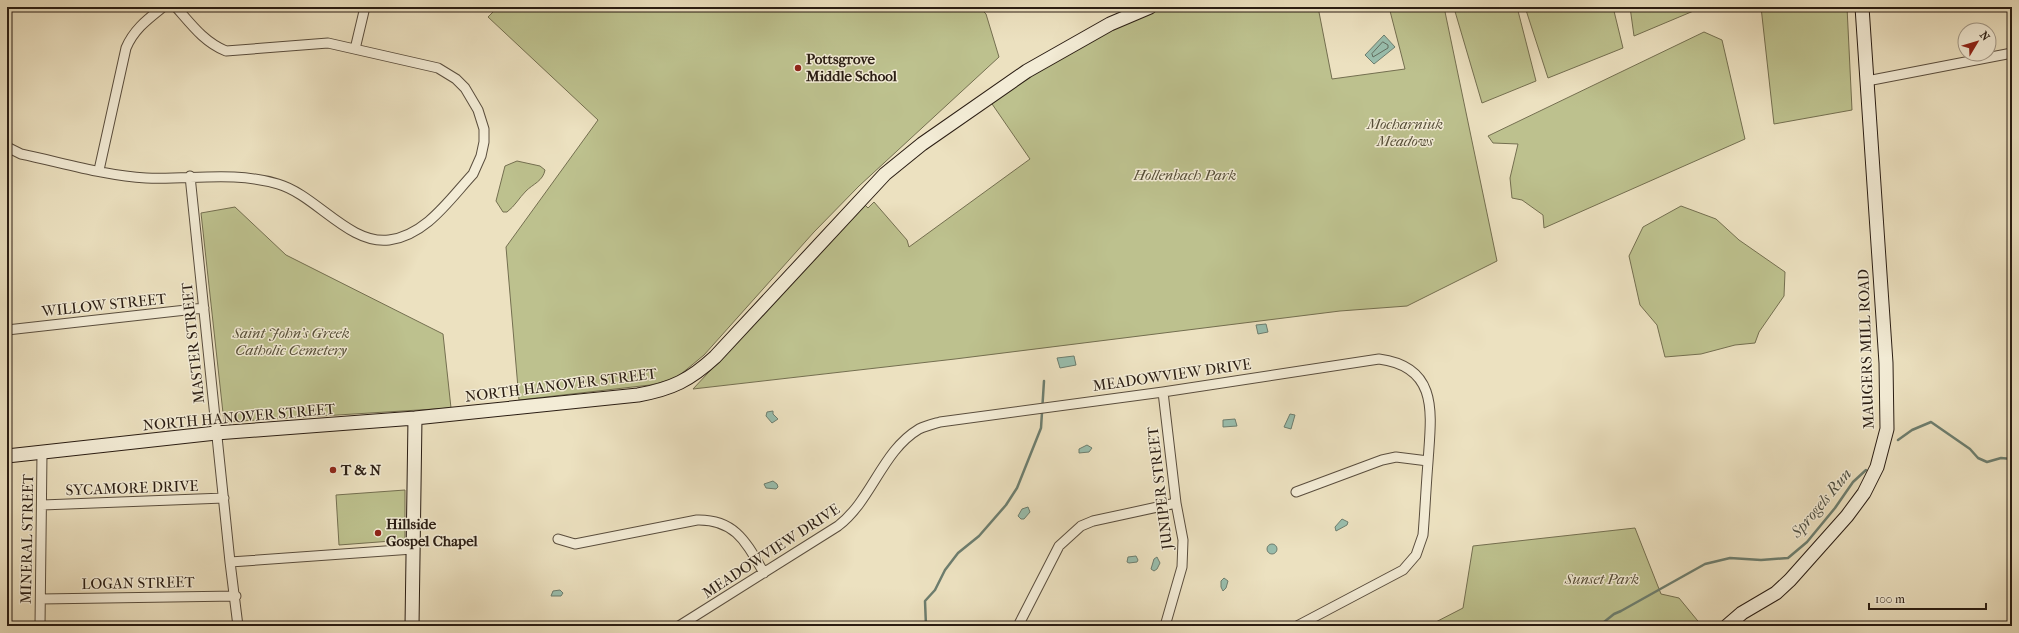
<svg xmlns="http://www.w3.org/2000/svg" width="2019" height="633" font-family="'IM FELL French Canon',serif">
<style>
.green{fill:#bdc18e;stroke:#746f50}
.water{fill:#99bead;stroke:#6d7e6f}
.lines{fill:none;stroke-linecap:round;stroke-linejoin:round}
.shore{stroke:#626e60;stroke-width:1}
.stream{stroke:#6d7e6f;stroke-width:2.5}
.street-casing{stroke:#5a4e3e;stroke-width:11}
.secondary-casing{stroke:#2a1d13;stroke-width:15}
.street{stroke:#f3ecd6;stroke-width:9}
.secondary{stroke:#f3ecd6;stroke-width:13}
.poi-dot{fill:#8f2418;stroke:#f3ecd6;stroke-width:1.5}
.labels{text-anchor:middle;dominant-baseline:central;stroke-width:3;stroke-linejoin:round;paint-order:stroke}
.poi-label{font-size:15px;font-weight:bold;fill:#2a1d13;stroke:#f3ecd6;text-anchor:start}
.park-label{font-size:15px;font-style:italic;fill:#564e38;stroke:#f3ecd6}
.street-label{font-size:15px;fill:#2a1d13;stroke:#f3ecd6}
.water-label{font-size:16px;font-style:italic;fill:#4b4d41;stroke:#f3ecd6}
</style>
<rect width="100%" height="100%" fill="#ece1c0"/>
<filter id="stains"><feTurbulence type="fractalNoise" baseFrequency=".005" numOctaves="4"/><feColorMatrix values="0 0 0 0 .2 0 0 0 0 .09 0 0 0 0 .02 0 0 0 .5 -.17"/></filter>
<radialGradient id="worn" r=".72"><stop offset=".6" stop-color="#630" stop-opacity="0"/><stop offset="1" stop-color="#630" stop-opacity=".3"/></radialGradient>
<path class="green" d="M498 7H979L986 14 999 57 859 186 814 232 704 355 675 379 650 385 519 400 506 247 598 120 488 17Z
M1162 7H1318L1332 79 1405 69 1389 7H1444L1497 261 1407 306 1340 311 955 359 693 389 865 205 868 208 874 202 907 240 909 247 1030 159 990 101 1015 84 1143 13Z
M1517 7 1536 81 1482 103 1454 8Z
M1525 7H1613L1623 48 1548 78Z
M1630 7H1703L1634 36Z
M1761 7H1847L1852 110 1774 124Z
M1704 32 1722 40 1745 139 1544 228 1543 215 1522 200 1512 198 1510 178 1518 144 1493 143 1488 136Z
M517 161 540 166 545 170C543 181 533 184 526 191 519 198 515 206 507 212H503L496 201 505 166Z
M1681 206 1716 219 1739 240 1785 272 1784 296 1759 332 1755 343 1735 345 1701 354 1665 357 1657 325 1640 305 1629 256 1643 227Z
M235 207 286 255 443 334 451 408 224 422 201 213Z
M405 490V540L339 545 336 495Z
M1635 528 1661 594 1679 598 1702 626H1428L1463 608 1473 546Z"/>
<path class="water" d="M1384 35 1395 47 1374 64 1365 55Z
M1266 324 1268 332 1258 334 1256 325Z
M1074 356 1076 365 1060 368 1057 358Z
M773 411V414L778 419 772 423 766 416 767 412Z
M1290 414 1295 415 1291 429 1284 427Z
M1235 419 1237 426 1223 427V420Z
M1087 445 1092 448 1089 452 1079 453V449Z
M773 481 777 484 778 487 776 489 766 488 764 484Z
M1028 507 1030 512 1024 519H1021L1018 516 1022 509Z
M1342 519 1348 522 1347 525 1336 531 1335 527Z
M1267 549a5 5 0 1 1 10 0a5 5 0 1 1-10 0Z
M1136 556 1138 560 1137 562 1129 563 1127 562 1128 557Z
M1157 557 1160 563 1157 569 1154 571 1151 569 1154 559Z
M1224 578 1228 581 1226 588 1223 591 1221 587V581Z
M560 590 563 593 561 596H551L553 591Z"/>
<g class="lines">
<path class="shore" d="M1383 42 1388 45V48L1373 57 1372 54Z"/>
<path class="stream" d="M1898 440 1912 430 1931 422 1970 449 1978 458 1987 462 2001 458 2012 459
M926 626 925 601 935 590 945 570 958 553 979 536 1006 505 1017 488 1041 428 1044 381
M1599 626 1614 614 1621 611 1705 564 1730 558 1761 560 1788 558 1807 542 1835 508 1853 482 1866 470"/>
<defs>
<path id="street" d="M355 49 365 7
M1867 81 2012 53
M7 147 21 154C60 162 106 176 146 178 190 180 234 171 278 184 316 195 349 245 389 240 426 235 449 200 473 174L481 156 484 142V129L478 110 465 88 456 79 438 68 328 43 226 51C204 42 191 24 176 7
M99 170 126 48C134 29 148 19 163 7
M190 176 230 562 238 626
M7 330 204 308
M1163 392 1176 503 1183 540 1182 567 1165 626
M1296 492 1382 460 1396 457 1428 461
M42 505 224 498
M558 539 575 544 697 520C736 519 747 544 764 573
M230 562 413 549
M41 599 236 596
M40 626 42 453
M679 626 838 526C872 500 882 451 919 429 925 426 933 424 940 422L1163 392 1379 359C1440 367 1431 415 1428 462 1426 486 1425 511 1423 535L1416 555 1403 570 1297 626
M1018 626 1059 546 1081 526 1093 521 1176 503"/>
<path id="secondary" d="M7 456 216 433 415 418 638 395C672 389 690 380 715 357L885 174 922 144 1027 71 1110 24 1150 7
M412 626 415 418
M1727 626 1742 613 1776 593 1790 580 1847 516 1864 493 1877 467 1887 429 1886 363 1862 7"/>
</defs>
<use href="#street" class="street-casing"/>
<use href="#secondary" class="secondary-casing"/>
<use href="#street" class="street"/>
<use href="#secondary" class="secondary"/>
</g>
<g class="poi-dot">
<circle cx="798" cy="68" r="4"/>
<circle cx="333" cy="470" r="4"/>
<circle cx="378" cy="533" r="4"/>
</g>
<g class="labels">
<g class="poi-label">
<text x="806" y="59">Pottsgrove<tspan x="806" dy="17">Middle School</tspan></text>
<text x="341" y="470">T &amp; N</text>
<text x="386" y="524">Hillside<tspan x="386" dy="17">Gospel Chapel</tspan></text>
</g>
<g class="park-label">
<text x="1405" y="124">Mocharniuk<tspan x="1405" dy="17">Meadows</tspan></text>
<text x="1185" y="175">Hollenbach Park</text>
<text x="291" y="333">Saint John's Greek<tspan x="291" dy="17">Catholic Cemetery</tspan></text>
<text x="1602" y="579">Sunset Park</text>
</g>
<g class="street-label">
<text transform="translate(104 305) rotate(-6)">WILLOW STREET</text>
<text transform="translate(193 343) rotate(-96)">MASTER STREET</text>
<text transform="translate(1866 349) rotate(-92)">MAUGERS MILL ROAD</text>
<text transform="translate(1172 375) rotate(-8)">MEADOWVIEW DRIVE</text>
<text transform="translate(561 385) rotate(-7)">NORTH HANOVER STREET</text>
<text transform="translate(239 417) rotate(-5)">NORTH HANOVER STREET</text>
<text transform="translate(132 488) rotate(-2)">SYCAMORE DRIVE</text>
<text transform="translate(1160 488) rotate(-97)">JUNIPER STREET</text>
<text transform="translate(27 539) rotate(-89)">MINERAL STREET</text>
<text transform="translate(771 551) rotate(-33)">MEADOWVIEW DRIVE</text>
<text transform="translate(138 583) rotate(-1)">LOGAN STREET</text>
</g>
<g class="water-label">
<text transform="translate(1821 503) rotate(-50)">Sprogels Run</text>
</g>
</g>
<rect width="2019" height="633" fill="none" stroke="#ece1c0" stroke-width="24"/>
<rect x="8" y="8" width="2003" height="617" fill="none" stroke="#2a1d13" stroke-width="2"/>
<rect x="12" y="12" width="1995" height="609" fill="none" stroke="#2a1d13"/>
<g transform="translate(1977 42) rotate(52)"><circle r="19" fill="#f3ecd6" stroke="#a39988"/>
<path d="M0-3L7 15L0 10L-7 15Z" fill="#8f2418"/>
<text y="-6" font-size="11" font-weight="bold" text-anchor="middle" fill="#2a1d13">N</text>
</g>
<path d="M1869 603v6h117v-6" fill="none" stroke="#2a1d13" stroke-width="2"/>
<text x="1875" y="603" font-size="12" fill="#2a1d13" stroke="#f3ecd6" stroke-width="3" paint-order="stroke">100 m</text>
<rect width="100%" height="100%" filter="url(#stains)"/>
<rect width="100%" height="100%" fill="url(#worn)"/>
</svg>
